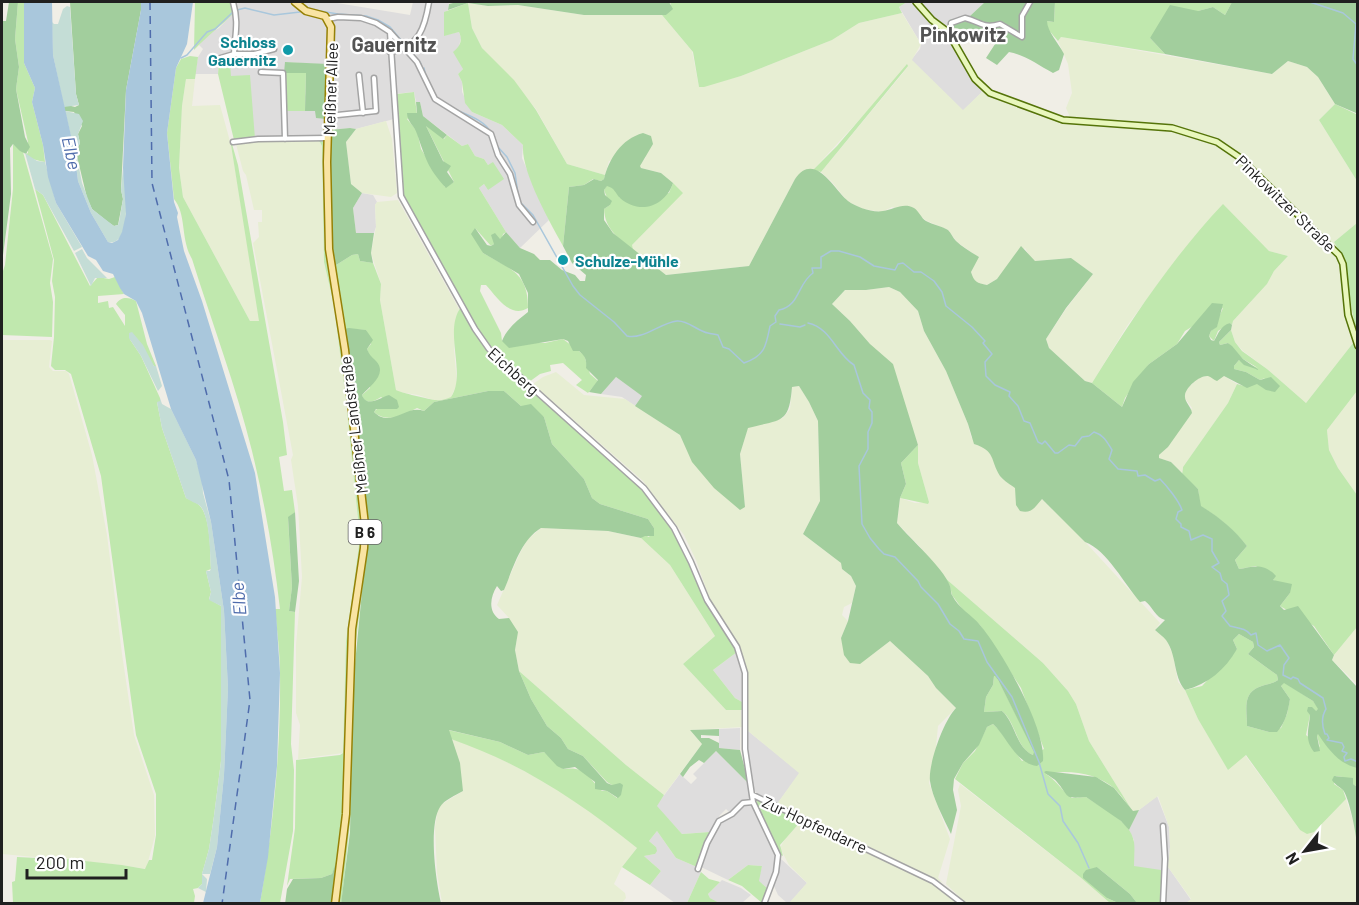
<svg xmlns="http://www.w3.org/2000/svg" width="1359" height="905" font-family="Barlow,sans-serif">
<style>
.residential{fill:#dedddd}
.farmland{fill:#e7eed3}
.grass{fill:#c0e8ae}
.forest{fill:#a2ce9d;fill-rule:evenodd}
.wetland{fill:#c4ddd6}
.water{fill:#a9c7dc}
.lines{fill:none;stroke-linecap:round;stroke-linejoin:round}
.stream{stroke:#a9c7dc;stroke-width:1.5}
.ferry{stroke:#4f6cac;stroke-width:1.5;stroke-dasharray:8 6;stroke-linecap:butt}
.street-casing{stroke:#a4a4a4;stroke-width:7}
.secondary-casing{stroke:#557409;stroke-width:8}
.primary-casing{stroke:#968106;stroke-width:9}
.street{stroke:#fff;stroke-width:4}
.secondary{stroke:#e9f7bd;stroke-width:5}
.primary{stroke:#f9e4a3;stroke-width:6}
.culture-dot{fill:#0f9aa8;stroke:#fff;stroke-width:2}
.labels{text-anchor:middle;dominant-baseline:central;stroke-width:4.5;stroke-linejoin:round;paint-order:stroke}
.shield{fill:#fff;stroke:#636363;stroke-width:1.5}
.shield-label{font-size:15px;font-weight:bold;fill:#202020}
.culture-label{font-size:16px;font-weight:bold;fill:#0d838f;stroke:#fff;text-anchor:end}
.street-label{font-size:16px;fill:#202020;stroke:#fff}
.water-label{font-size:18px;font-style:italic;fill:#4f6cac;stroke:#fff}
.quarter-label{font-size:20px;font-weight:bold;fill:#535353;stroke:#fff}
</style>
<rect width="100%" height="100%" fill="#f0eee6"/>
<path class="residential" d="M234 2H331L410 15 413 2H449L448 10 444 13 445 35 459 32 461 38 459 46 463 69 458 74 462 82V92L472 112 502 125 523 145 522 158 549 220 520 248 506 232 479 188 484 184 488 190 493 163 488 165 484 159 475 156 468 144 462 146 423 116 420 102H416L414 92 394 94V119L356 129 350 128 329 130 333 65 286 62 315 111 326 119 325 137 255 139 231 76 219 62 218 74H195L198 57 203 49 199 45 208 34 219 28 234 12Z
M907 2H985L970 16 949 20 954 28 952 36 982 92 963 111 911 60 920 49 921 44 899 7Z
M362 193 373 195 377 202 375 205 376 227 374 233 356 234 353 208Z
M616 377 643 396 635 406 622 397 601 394Z
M737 652 743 670 742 702 735 698 713 670Z
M740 728V750L719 748V729Z
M748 731 800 773 777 804 758 795 754 790 746 751Z
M716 751 749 784 751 801 743 802 730 813 726 809 720 815 710 832 682 834 656 806 680 774 691 784 697 778 693 774Z
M1157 796 1169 827 1170 847 1168 867 1191 900 1186 903H1161L1160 895 1134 866V840L1129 830 1139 810Z
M752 804 777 856 775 872 767 888 758 881 762 866 748 865 728 880 701 867 708 844 719 822 744 805Z
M657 831 676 858 697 867 701 872 687 903H675L650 885 661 871 644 856 655 854 656 847 649 841Z
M780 858 807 883 789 904 787 903 778 895 773 884 778 873Z
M722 880 741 888 751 895 742 903 719 904 710 898 708 894Z"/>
<path class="farmland" d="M468 3 488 6 518 5 584 15H662L692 51 699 87 741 76 832 40 859 23 902 13 921 44 912 60 963 110 982 92 1038 116 1070 123V117L1066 108 1072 93 1068 64 1058 41 1061 37 1272 74 1288 61 1307 67 1318 77 1335 104 1319 120 1357 181V223L1334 242 1343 258 1357 338 1306 403 1267 369 1243 351 1235 342 1231 330 1233 321 1267 284 1274 271 1288 256 1269 251 1264 246 1171 266 1127 326 1092 383 1085 381 1049 348 1046 339 1066 309 1093 274 1070 258 1035 261 1030 257 1025 248 997 279 987 285 977 283 973 279 971 272 978 257 957 242 948 230 927 221 920 216 892 207 882 212 863 209 847 201 832 182 821 172 908 67 813 170H805L795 179 749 266 666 275 633 250 631 246 682 193 661 173 641 168 639 166 646 157 609 161 605 175 567 164 536 109 482 48 472 28Z
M186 79H195L192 106 220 105 231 145 260 321H250L183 197 179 168 182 106Z
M386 121 392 139 397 193 391 197 362 193 351 184 346 142 356 129Z
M316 140 320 142 322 146 324 262 334 305 344 384 360 538 346 641 343 753 298 759 300 725 296 713V645L302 577 298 506 291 460 293 455 253 243 259 237 258 222H262V210H254L246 175 243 171 236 144 257 141Z
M398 200 459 309 456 319 454 349 457 384 451 397 445 400 436 401 418 395 399 392 396 390 380 300 381 284 371 253 376 227 375 205 377 202Z
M889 287 900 292 918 311 924 331 946 371 968 424 971 437 986 448 993 458 1001 477 1016 488 1017 505 1042 499 1076 532 1160 623 1155 630 1166 639 1173 655 1178 682 1185 690 1198 719 1228 769 1245 755 1300 830 1314 832 1346 799 1355 827 1357 841V903H1186L1191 899 1168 867 1170 847 1169 827 1158 796 1139 810 1133 812 1089 741 1076 704 1068 691 1043 663 945 578 922 549 897 523 900 498 915 503 929 502 918 463V445L905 407 870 344 850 321 832 304 845 290H866Z
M2 340H50L52 341 49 367 53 371H66L69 374 92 455 107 535 122 654 134 735 154 795 155 836 146 869 122 865 2 854Z
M556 372 584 395 625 399 680 435 691 456 745 507 740 454 748 427 783 418 790 409 792 387 799 386 809 402 818 421 820 501 803 534 841 563 842 569 851 576 856 586 852 603 844 607 842 615 848 621 841 638 870 656 890 641 928 676 936 688 956 708 938 726 935 757 929 783 950 839 938 878 943 883 823 824 777 804 799 773 748 731 746 667 744 658 731 631 709 597 696 560 684 535 643 481 533 384 543 377Z
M1207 376H1224L1237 384 1228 403 1183 467 1181 475 1171 462 1159 458V455L1168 447 1192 408 1184 397 1186 390 1199 377Z
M1357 391V495L1338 468 1329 450 1327 430Z
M541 528 608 531 641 538 670 565 715 636 683 664 726 710H741L742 727 690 730 702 744 664 795 626 765 519 671 515 650 517 638 509 618 497 605 519 555 527 540Z
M1357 627V684L1332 660 1334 655Z
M451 739 482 749 547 783 591 811 637 848 622 867 614 884 625 893 626 898 621 904 442 903 437 873 435 827 438 809 442 804 463 791Z
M960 784 1080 877 1110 903H966L946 884 961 806 958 790Z
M802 820 934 884 959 903H789L807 883 789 865 780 848 785 839Z"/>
<path class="grass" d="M18 2H24V63L35 88 32 102 43 145 45 162C39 161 29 159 26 154L28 153V142L16 89 19 67 15 39Z
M195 2H234L235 12C221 26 207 36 194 50Z
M669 2H907L899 7 902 13 859 23 832 40 741 76 704 87H699L693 52 662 15H666L671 4Z
M1055 2H1232L1225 15 1213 7 1198 11 1150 38 1165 54 1061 37 1058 41 1047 28V21L1054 22Z
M468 3 472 28 482 48 514 80 536 110 567 164 605 175 604 179 601 181 593 179 584 185 569 187 563 246C550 222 521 172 523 145L502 125 472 112 465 103 462 82 458 74 463 69 453 52C460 46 463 41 459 32L444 36V12Z
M190 56 198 57 195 79H186L182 106 179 168 183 197 250 321H259L231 145 232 144 238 165 283 422 287 455 279 457 284 491 292 490 295 512 288 518 292 587 289 611 295 612 291 744 294 770 293 831 280 903H260C273 828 281 750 280 674 280 652 277 631 275 609H280C274 556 265 504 252 451 236 386 212 323 192 259 180 238 187 215 174 199L167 133 176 68 181 59Z
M219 62 230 63 231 76 250 75 255 139 234 140 218 74Z
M907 64 908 66 821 172 813 170 837 146Z
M306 72 305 111H285L284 73Z
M414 92 417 114 407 119 417 131 421 149 445 187 454 182 425 124 444 139 447 135 462 146 468 144 475 156 484 159 488 165 493 162 504 179 488 190 484 184 479 188 506 232 503 234 502 238 491 246 475 228 483 253C510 269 528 272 528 308 510 319 497 297 486 285H481L480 291 501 333 502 341 545 343 563 339 584 355 590 374 598 381 588 393 576 385 582 380 563 363 550 365 551 371 540 374 529 382 480 336 405 198 401 190 397 94Z
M1335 104 1356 114 1358 117 1357 181 1319 120Z
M323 139 339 323 349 408 347 409 334 305 324 262 322 146 320 142 316 140Z
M13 144 23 152 53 259 50 283 53 302 52 337 2 335V274L5 265 13 189Z
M673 183 683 193 632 245 633 250C618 238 605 229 604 209L610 205 604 190 607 185 614 188 620 198 669 193Z
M35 189 43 195 90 286 98 277 109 279 115 277 124 294 98 296V303L108 301 109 308 113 307 125 326V315L116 304C121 296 129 297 136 301L147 344 156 366H154L129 338 141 356 160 398V402H157L162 428 186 498C190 500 196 502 199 505 211 516 210 553 211 569L206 571 211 592 209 599 221 606V761L214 816 209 849 202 874V884L198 888 193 889 195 896 194 903H13L12 882 15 881 17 857 37 858 38 856 122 865 145 869 149 860H152L156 835V794L136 735 101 476 71 374 65 370H55L51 366 54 337 55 297 52 281 54 260Z
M1223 204 1269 251 1288 256 1274 271 1267 284 1233 321 1232 325 1230 323 1218 331 1214 341 1209 336 1211 331 1217 326 1218 319 1223 308 1185 331 1177 344 1149 364 1125 398 1122 407 1092 383C1131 320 1172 258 1223 204Z
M1357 223V391L1327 430 1329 450 1338 468 1357 495V627L1334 655 1314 626 1280 606 1290 593 1256 566 1239 569 1235 560 1247 546C1233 529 1219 517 1200 506L1198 489 1182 475 1183 467 1228 403 1237 384C1248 388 1255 386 1265 378L1260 380 1246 372 1234 369V366L1239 360 1258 368 1243 359 1228 343 1220 345 1219 342 1231 330 1235 342 1242 351 1267 369 1306 403 1357 338 1343 258 1334 242Z
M358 254 360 261 373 263 381 284 380 300 396 390C399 392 431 400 436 400 441 401 446 399 451 397 467 374 443 331 461 307L476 336 491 353 633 479 671 526 684 548 707 604 734 646 737 652 713 670 735 698 742 702 743 710H726L683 664 715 636 670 565 641 538 645 535 649 537 654 528 648 519 600 504 592 498 584 479 552 444 544 417 521 406 504 391H488L434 402 424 411 417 408C403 415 387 424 374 412 379 405 389 408 397 409L381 397C374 402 365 405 362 395L370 388V358L367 349 371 344 366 330 344 329 333 267 352 255Z
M347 412 350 413 362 524 361 555 349 641 345 806 340 853 332 874 321 878 290 879 287 886 295 828 296 760 340 755 343 753 346 641 360 538Z
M918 445V463L929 502 928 504 900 498 906 484 901 463Z
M365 501 368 530 367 551 356 641 352 804 342 899 341 903 337 904 346 841 352 641 366 550Z
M945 578 1043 663 1068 691 1076 704 1089 741 1133 812C1127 804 1122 796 1115 789 1098 773 1067 769 1046 774 1057 781 1062 791 1072 798L1086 797C1102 808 1131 821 1134 842 1135 849 1134 858 1134 866L1161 870V903H1137L1130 894 1097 867 1107 898 1118 903H1110L1080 877 955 779 963 763 975 751 987 727 993 724 1000 731 1022 761 1044 749 1021 688 980 625 963 610 952 595 950 586Z
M1239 634 1253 642 1254 647 1248 654 1277 675 1278 680C1272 684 1266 684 1259 687 1242 694 1247 710 1247 726L1269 732 1281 728 1287 714 1290 699 1281 686 1284 682 1313 701 1319 709 1310 715 1306 735 1320 747 1317 736 1318 733 1357 768V787L1343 777 1336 776 1334 784 1343 790 1346 799 1314 832 1307 834 1300 830 1246 755 1228 770 1198 719 1185 690 1202 686 1237 649 1233 640Z
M519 671 626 765 664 795 657 806 682 834 710 832 697 867 676 858 657 831 649 841 656 847 657 851 655 854 644 856 661 871 650 885 622 867 637 848C578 801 523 764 451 739L448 730 500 742 528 755 544 752 563 769C586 766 587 776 602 791H607L617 798V785H612L607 782 583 756 568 749 561 738 547 726 531 699Z
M994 676H996L998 680 1035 752 1033 755C1016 748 1016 722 1002 711L984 712 986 697 993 685Z
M760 800 802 820 780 845 783 856 779 854 755 805 757 801Z
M748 865 762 866 759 881 767 888 762 903 742 886 728 880Z
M701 872 709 879 720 882 708 894 710 898 719 903H687Z"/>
<path class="forest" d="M9 2H18L15 39 19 67 16 89 25 137 30 147 26 154 20 151 13 144 10 148 11 194 2 263V89L3 85 2 28 3 21H6Z
M70 2H141V10L126 90 121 190 123 199 118 225 114 226 108 222 92 209 87 198 76 152 80 143 78 134 82 126 74 112 65 111 64 107 67 105 75 107 79 105 76 94Z
M457 2H669L673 9 666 15H584L518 5 488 6 468 3 448 10 449 4Z
M985 2H1055L1054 22 1047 21C1047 31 1059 44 1064 54L1059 70 1053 73C1038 65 1025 55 1009 52L997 65 986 58 997 41 995 34H985L976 42 975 34 971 31 954 28 949 20 970 16Z
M1232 2H1357V117L1356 113 1335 104 1318 77 1307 67 1288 61 1272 74 1165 54 1150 38 1170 5 1198 11 1213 7 1225 15Z
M285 62 328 64 326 119 316 118 315 111H305L306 73H284Z
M416 102H420L423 116 447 135 443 139 426 126 443 161 451 166 447 172 454 182 446 188C427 167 426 159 417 134 415 126 407 122 407 113H417Z
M350 128 356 129 346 142 351 184 362 193 353 208 356 233H374L371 253 373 263 360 261 358 254 352 255 333 267 331 240 329 130Z
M643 133 651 136 653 144 640 166 641 168 661 173 673 183C665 207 639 215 620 198 615 193 615 188 607 186L604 190 605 195 612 201 610 205 604 209V220L613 233 666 275 749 266 795 179C815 150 835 191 848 201 856 207 873 213 883 211 893 210 903 202 914 208 919 211 921 218 926 221 933 225 942 226 948 230 951 233 953 238 956 241 962 247 971 252 979 257L971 272C974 282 977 283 987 285L997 279 1021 246 1035 261 1071 258 1093 274 1066 308 1046 339 1049 348 1085 381 1092 383 1122 407 1133 382 1149 364 1177 344 1212 303 1223 304 1217 327 1211 331 1209 336 1211 340 1214 341C1219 333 1220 326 1230 323L1232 325 1231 330 1219 342 1220 345 1228 343 1232 346 1243 359 1259 370 1244 365 1239 360 1234 366V369L1246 372 1260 380 1271 377 1280 386 1275 392 1266 390 1257 384 1247 388 1224 376 1217 381C1214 380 1211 377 1208 376 1200 375 1186 387 1185 395 1184 402 1191 406 1192 413L1168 447 1159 455V458L1171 462 1198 489 1201 506C1219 517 1234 529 1247 546L1235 560 1239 569C1255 566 1264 563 1276 576L1273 580 1292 584 1290 593 1280 606 1284 610 1298 606 1334 655 1332 660 1357 687V768C1338 763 1329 750 1318 734L1317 736 1320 751 1314 752C1304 739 1309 729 1310 715L1307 711 1308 707H1312L1316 711 1318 709 1313 701 1284 683 1281 686 1290 699C1288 711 1286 722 1277 732H1269L1247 726C1247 710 1242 694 1259 687 1266 684 1272 684 1278 680L1277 675 1248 654 1254 647 1253 642 1239 634 1233 640 1237 649C1225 670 1208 684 1185 690 1173 676 1177 655 1166 640 1163 636 1158 633 1155 630L1165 620C1156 618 1152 606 1145 601L1140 602C1125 585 1107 550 1085 542L1042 499C1035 507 1032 514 1020 511L1016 505 1015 488C1011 485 1004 481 1000 476 990 460 996 451 974 444L968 424 946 371 924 331 918 311 900 292 889 287 866 290H845L832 304 850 321 870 344 893 364 918 445 901 463 906 484 900 498 897 523C911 540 943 567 950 586 951 588 951 594 952 595 958 608 972 615 980 625 1002 651 1046 728 1043 761L1037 766C1015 763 1008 738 993 724L987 727 979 745 963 763 954 779 953 790 957 810 951 834C944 819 932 797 930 781 928 764 944 720 956 708L936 688 928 676 890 641 860 664 850 663 844 655 841 638 848 621 856 586 851 576 842 569 841 563 803 534 820 501 818 421 809 402 799 386 792 387C789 425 781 419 748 428L740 454 745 507 740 510 714 488 692 462 680 435 635 406 642 396 616 377 601 394 589 392 598 380 586 368C587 360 585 356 579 351H573L568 341 563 339 509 348 502 341C507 328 518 320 528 312V293L519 274 483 253 471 234 475 228 487 245 491 246 494 244 491 235 495 233 500 239 506 232 520 248 534 254 540 260H550L562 270 575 275 580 281H585L586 275 572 263 563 246 569 187 584 185 594 179 601 181 604 179C609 159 621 139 643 133ZM994 676H995L998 680 1034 752 1033 755C1016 748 1015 722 1002 711L984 712 986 697 993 685Z
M349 328 366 330 373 340 367 349C370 356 371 356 376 361 388 374 370 386 362 395 367 408 379 398 389 395L397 400 399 407 397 409H376L374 412C391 429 406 404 424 411L434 402 488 391H504L521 406 531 404 544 417 552 444 584 479 592 498 600 504 648 519 654 528V536H645L641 538 608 531 541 528C520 541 513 569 504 590L501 591 497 586C490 597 488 611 499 619L509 618 518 632 515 650 519 671 531 699 547 726 561 738 568 749 583 756 607 783 612 785 620 783 623 785 621 795 618 798 607 791 595 789V782L575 767 563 769 557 766 544 752 528 755 500 742 449 730 460 763 463 791C456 795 444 800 440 807 428 826 436 882 441 903L341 904 350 832 354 674 368 530 344 329Z
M295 512 299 581 295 612 289 611 292 587 288 517Z
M719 729V736L701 735V738H709L719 743V748L740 750 749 784 716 751 704 763 699 760 690 767 683 777 680 774 702 744 690 730Z
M1046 771 1096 777 1114 788 1133 811 1139 810 1129 830 1121 821 1086 797C1063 799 1070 797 1057 782 1054 778 1048 776 1044 772Z
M1334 776 1353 778V784L1357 787V847C1357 836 1349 797 1343 790 1339 786 1335 785 1332 780Z
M338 856 333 903 285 904 287 889 293 879 321 878 332 874Z
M1097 867 1130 894 1137 903H1118L1107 898 1083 878V874L1086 870Z"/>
<path class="wetland" d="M67 6 70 7 76 94 79 105 64 107 53 55 52 22 54 24H58L63 9Z
M65 111 79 114 83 121 78 134 80 143 76 152 82 183 92 209 114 226 118 225 119 222 123 199 121 190 123 168C125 182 134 247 108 242L91 213 78 181 74 149Z
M25 153 37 161 45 162 56 203 82 247 74 251 43 195 35 189Z
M82 249 87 258 107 278H95L91 286 75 253Z
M132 332 143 345 154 366H156L162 386 158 391 141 356 129 338V333Z
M160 398 162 404 171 409 180 427 196 460 202 480 203 493 211 522 224 611 228 688 224 775 217 847 210 874H202L207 879 206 892 198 888 202 884V874L209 849 214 816 221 761V606L209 600 211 592 206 571H210L211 568C210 555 210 513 199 505 196 503 190 501 186 498L162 428 157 402 160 401Z"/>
<path class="water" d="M24 2H52L53 55 74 149 78 181 91 213 108 242 112 243 118 240 122 232 126 214 123 168 126 90 141 10V2H193L187 44 176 68 167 133 174 202 178 213 177 217 184 251 202 301 255 473 275 597 280 673 277 766 268 857 260 903H203L217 847 224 775 228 688 224 611 211 522 196 460 171 409 142 313 136 301 124 294 120 288 113 274 103 271 96 260 88 256 56 203 48 177 43 145 32 102 35 88 24 63Z"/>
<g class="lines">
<path class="stream" d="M1310 2 1343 13 1356 24 1353 59 1358 66
M308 9 338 14 366 16 378 20 390 27 418 60
M237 10 245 8 274 15 300 12
M181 58 187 55 207 32 215 29 233 12
M420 62 421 64
M424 68 426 77
M454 109C467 115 485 120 492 134
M497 146 507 157 515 173 519 201 533 215 573 286 580 295 614 322 627 336C643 340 660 323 677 321 688 320 697 331 708 333 711 334 715 334 718 335L723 347 729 349 744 363C765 356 766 346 770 326L776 322 775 316 779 310C800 306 797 284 813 273L812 268H821V257L831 251H839L860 257 874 266 895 270 898 264 903 263 914 272H921L934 281 942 292 946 306 972 327 985 341 983 343 992 354 985 362 986 376 995 385 1010 392 1009 396 1018 406 1024 421 1030 423 1038 442 1042 444 1045 441 1055 453H1058L1069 445 1075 446 1082 437 1089 436 1094 432C1104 435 1107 442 1112 450L1109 459 1118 469 1137 471 1138 476 1145 475 1155 481 1160 479C1167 486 1179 501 1182 510L1178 512 1176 519 1181 524V527L1189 531 1191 540 1203 535 1212 539V551L1219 563 1212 567 1220 573 1222 580 1227 584 1229 595 1222 601 1226 611 1222 616 1230 626C1237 628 1246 628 1251 635L1256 633 1258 645 1267 651 1280 645 1289 658 1284 665 1283 675 1291 679 1293 677 1298 679 1300 683 1323 698 1326 709C1321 717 1322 726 1325 734H1327L1329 738 1327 740 1342 743 1344 747 1342 751 1347 753 1344 757 1345 761 1351 759 1358 762
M808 323C831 328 836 354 854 365L863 393 870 400 869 408 872 412V423L868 432V449L859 466 862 524 870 538 879 549 884 554 895 557 918 581 921 587 938 604 950 624 959 631 964 639 978 641 987 662 1012 697 1039 762 1048 794 1060 806 1063 821 1078 843 1089 868
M780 324 800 327 805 325"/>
<path class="ferry" d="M150 2 152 183 229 480 250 700 222 904"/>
<defs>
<path id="street" d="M328 19 338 17 361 18 376 23 390 32 417 62 435 99 491 134 498 155 510 174 519 205 533 222
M390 32 401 196 475 329 489 349 644 488 674 528 691 562 707 600 737 647 745 673V749L753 802 778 855 776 872 764 904
M950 35 951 23 965 18C981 22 983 29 1000 24L1022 37V16L1030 2
M390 52C419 48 425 27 429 2
M234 54H254L274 49
M217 59 234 54C235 33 239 23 233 2
M261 72 283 73 285 139
M359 75 363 113
M328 116 376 111 374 78
M233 142 258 139 327 138
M753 795 933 881 963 904
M698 869 707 843 719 821 732 814 743 803 753 802
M1163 904 1165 859 1163 826"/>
<path id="secondary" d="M916 2 932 20 948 32 975 79 990 93 1063 120 1172 128 1217 142 1239 157 1339 255 1343 264 1348 315 1358 346"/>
<path id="primary" d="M295 2 306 11 325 16 331 27 327 162 329 249 345 350 365 525 364 548 352 629 346 814 335 904"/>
</defs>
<use href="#street" class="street-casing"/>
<use href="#secondary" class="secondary-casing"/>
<use href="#primary" class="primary-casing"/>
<use href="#street" class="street"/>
<use href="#secondary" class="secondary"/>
<use href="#primary" class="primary"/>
</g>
<g class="culture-dot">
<circle cx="288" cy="50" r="6"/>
<circle cx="563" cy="260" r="6"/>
</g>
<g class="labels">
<rect class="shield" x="348.5" y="520" width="33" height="24" rx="4.5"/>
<g class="shield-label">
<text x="365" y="532">B 6</text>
</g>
<g class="culture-label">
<text x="276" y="41">Schloss<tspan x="276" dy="18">Gauernitz</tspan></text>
<text x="575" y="260" text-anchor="start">Schulze-Mühle</text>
</g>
<g class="street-label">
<text transform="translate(330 89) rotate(-88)">Meißner Allee</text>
<text transform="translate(1286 203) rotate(44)">Pinkowitzer Straße</text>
<text transform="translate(514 371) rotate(42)">Eichberg</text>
<text transform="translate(353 425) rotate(-97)">Meißner Landstraße</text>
<text transform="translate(815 824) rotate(25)">Zur Hopfendarre</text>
</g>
<g class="water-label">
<text transform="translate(72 153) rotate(77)">Elbe</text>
<text transform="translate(238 599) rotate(-95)">Elbe</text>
</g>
<g class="quarter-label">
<text x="963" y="34">Pinkowitz</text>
<text x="394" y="44">Gauernitz</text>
</g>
</g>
<rect width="1359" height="905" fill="none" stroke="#202020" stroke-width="6"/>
<g transform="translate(1305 851) rotate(239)" stroke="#ffffff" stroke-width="4.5" paint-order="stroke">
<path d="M0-4.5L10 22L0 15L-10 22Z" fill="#202020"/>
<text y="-9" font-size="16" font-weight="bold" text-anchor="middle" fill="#202020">N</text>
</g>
<path d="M27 869v9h99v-9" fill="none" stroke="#202020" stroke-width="3"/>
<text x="36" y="869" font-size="18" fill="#202020" stroke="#ffffff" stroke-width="4.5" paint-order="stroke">200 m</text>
</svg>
